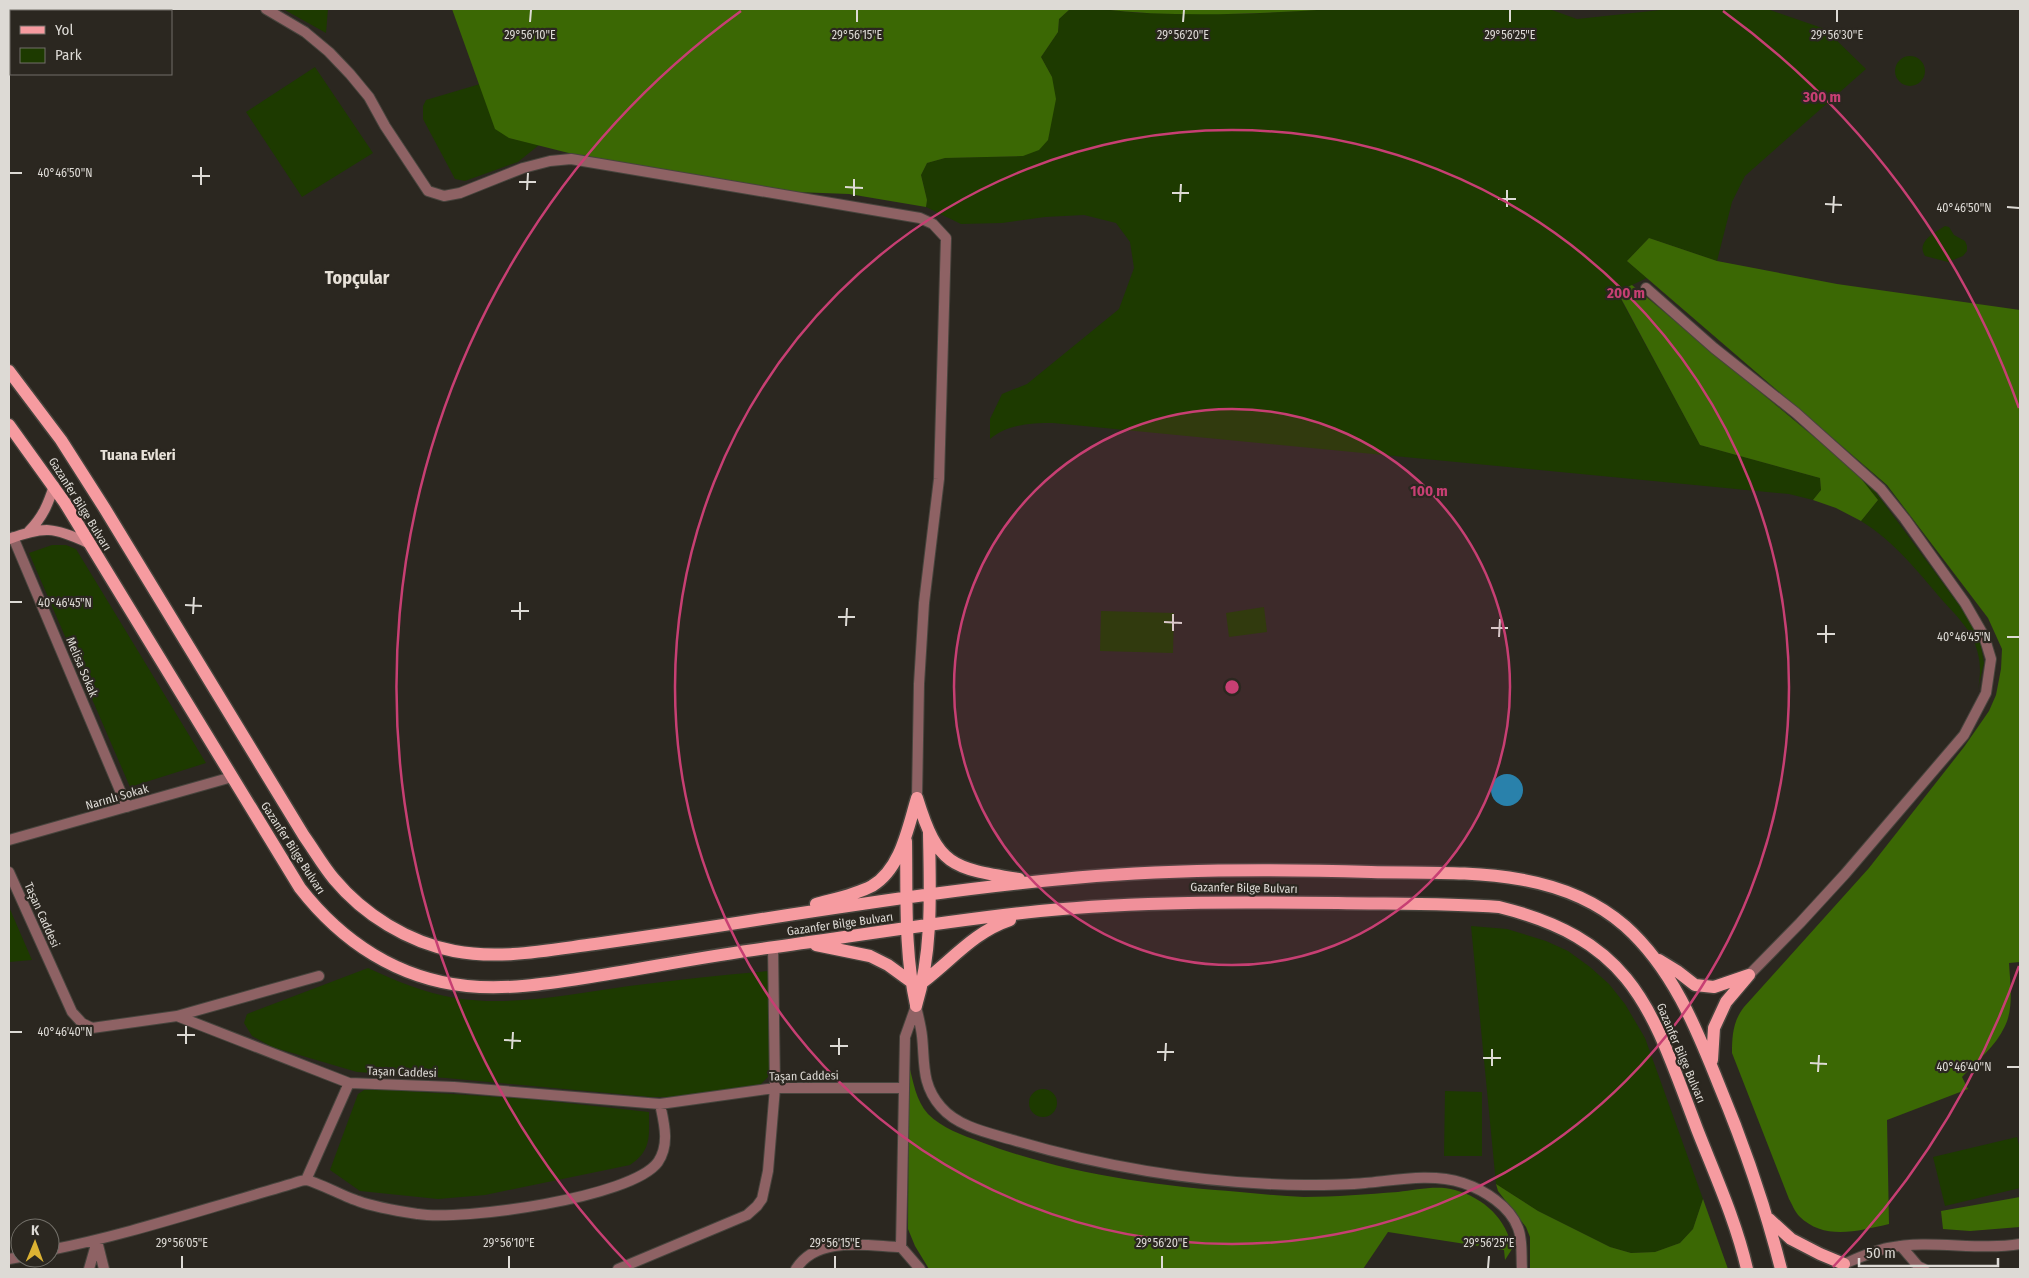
<svg xmlns="http://www.w3.org/2000/svg" width="2029" height="1278" font-family="'Fira Sans Condensed',sans-serif">
<style>
.green{fill:#1d3a00}
.forest{fill:#3b6804}
.water{fill:#2981ab}
.lines{fill:none;stroke-linecap:round;stroke-linejoin:round}
.minor-casing{stroke:#47443d;stroke-width:12}
.tertiary-casing{stroke:#47443d;stroke-width:12}
.secondary-casing{stroke:#47443d;stroke-width:12}
.primary-casing{stroke:#47443d;stroke-width:15}
.minor{stroke:#8e6264;stroke-width:10}
.tertiary{stroke:#8e6264;stroke-width:10}
.secondary{stroke:#c98286;stroke-width:10}
.primary{stroke:#f69ba0;stroke-width:12}
.ticks{fill:none;stroke:#dddad5;stroke-width:2}
.ring{fill:none;stroke:#c73f73;stroke-width:2.5}
.labels{text-anchor:middle;dominant-baseline:central;stroke-width:4.5;stroke-linejoin:round;paint-order:stroke}
.street-label{font-size:12px;fill:#dddad5;stroke:#2b2720}
.quarter-label{font-size:15px;font-weight:bold;fill:#e7e1d8;stroke:#2b2720}
.district-label{font-size:18px;font-weight:bold;fill:#e7e1d8;stroke:#2b2720}
.ticks-label{font-size:12px;text-anchor:middle;fill:#dddad5;stroke:#2b2720;stroke-width:4.5;stroke-linejoin:round;paint-order:stroke}
.centre{fill:#c73f73;stroke:#2b2720;stroke-width:2.5}
.ring-label{font-size:15px;text-anchor:middle;font-weight:bold;fill:#c73f73;stroke:#2b2720;stroke-width:4.5;stroke-linejoin:round;paint-order:stroke}
</style>
<rect width="100%" height="100%" fill="#2b2720"/>
<path class="green" d="M283 9H328L326 33Z
M1070 9H1100L1139 13 1243 14 1333 9H1549L1577 19 1670 9H1760L1770 10 1825 29 1866 69 1745 176 1732 202 1717 261 1649 238 1627 261 1647 278 1617 292 1700 445 1820 478 1821 490 1813 500 1789 494 1053 423C1030 423 1008 424 990 439V419L1002 394 1027 384 1119 309 1134 268 1130 242 1116 223 1084 215 1045 217 1002 223 961 224 926 207 927 200 921 175 927 163 945 158 1023 156 1052 77 1041 57 1058 32 1059 19Z
M1895 71a15 15 0 1 1 30 0a15 15 0 1 1-30 0Z
M315 67 373 153 302 197 246 112Z
M480 84 486 100 509 138 539 145 518 162 465 181 455 179 423 119V106L426 100Z
M1945 226 1949 227 1954 235 1965 241 1967 246V251L1963 256 1948 262 1925 256C1916 242 1934 233 1945 226Z
M1855 471 1875 491 1971 621 1981 646 1984 663 1978 689C1981 673 1981 660 1975 644 1969 628 1955 614 1943 601 1919 573 1894 541 1861 521L1878 500Z
M52 545H66L76 549 206 763 130 787 29 553Z
M1264 607 1267 632 1229 637 1226 613Z
M1101 611 1174 613 1173 653 1100 651Z
M9 907 32 960 9 962Z
M1471 926 1507 929 1546 941 1568 951 1590 967 1609 984 1625 1004 1645 1038 1703 1199 1693 1229 1680 1243 1655 1252 1631 1253 1610 1247 1538 1211 1496 1184Z
M368 968C396 981 425 993 455 998 513 1007 571 994 629 986 675 980 722 975 769 971L770 1059 768 1077 761 1084 684 1097H651L446 1078 357 1072 272 1047 252 1036 244 1023 247 1014Z
M1029 1103a14 14 0 1 1 28 0a14 14 0 1 1-28 0Z
M375 1089 531 1099 649 1112C649 1135 652 1151 630 1165L485 1195 438 1199 360 1191 330 1170 358 1094 364 1090Z
M1445 1091 1482 1092V1156H1444Z
M2017 1137 2020 1149V1188L1945 1206 1933 1157Z"/>
<path class="forest" d="M452 9H1070L1059 19 1058 32 1041 57 1052 77 1056 99 1048 140 1039 150 1023 156 945 158 927 163 921 175 927 200 926 207 849 194 712 189 509 138 495 129Z
M1100 9H1333C1255 14 1178 18 1100 9Z
M1649 238 1717 261 1837 284 2020 310V962L2009 963C2010 982 2014 1008 2005 1026 1996 1046 1977 1061 1962 1077L1968 1089 1887 1120 1889 1224C1858 1231 1824 1241 1799 1216 1795 1212 1792 1204 1789 1199L1732 1053C1732 1036 1733 1021 1744 1007L1869 868 1964 747 1989 711 1996 695 2001 669 2002 649 1988 618 1887 485 1627 261Z
M1632 285 1855 471 1878 500 1861 521 1836 508 1813 500 1821 490 1820 478 1700 445 1617 291Z
M909 1065C913 1081 916 1101 928 1114 942 1128 962 1135 981 1142 1062 1173 1154 1186 1240 1192 1261 1194 1283 1196 1304 1197 1336 1197 1367 1194 1398 1192 1416 1190 1437 1185 1455 1190 1484 1198 1507 1219 1512 1249L1505 1260 1504 1250 1388 1232 1363 1269H929L915 1246 908 1229Z
M1496 1184 1538 1211 1610 1247 1631 1253 1655 1252 1680 1243 1693 1229 1703 1199 1728 1269H1530V1237L1526 1227 1498 1191Z
M2020 1197V1227L1970 1231 1943 1229 1941 1211Z"/>
<path class="water" d="M1491 790a16 16 0 1 1 32 0a16 16 0 1 1-32 0Z"/>
<g class="lines">
<defs>
<path id="minor" d="M266 9 305 32 329 52 350 74 369 97 385 126 428 191 444 196 460 193 523 168 550 161 571 159 920 218 933 224 946 238 939 479 924 603 919 684 917 798
M1646 288 1714 348 1796 413 1881 489 1905 519 1965 603 1984 636 1991 659 1986 693 1964 735 1845 874 1800 923 1749 975
M13 537 127 807
M9 840 232 777
M9 872 72 1012 82 1023 92 1028 177 1016 349 1083 454 1087 660 1104 775 1088H902
M916 1006C918 1016 921 1026 922 1036 925 1063 921 1084 941 1107 958 1127 989 1133 1013 1140 1108 1168 1205 1184 1305 1185 1325 1185 1345 1185 1365 1183 1397 1180 1432 1173 1463 1183 1484 1190 1510 1206 1518 1228 1523 1240 1521 1256 1522 1269
M916 1006 905 1037 901 1247 920 1269
M177 1016 319 976
M306 1180 349 1083
M97 1241 104 1269
M1901 1246 1918 1266 1924 1269
M50 1250C116 1237 179 1217 244 1198 260 1193 275 1189 291 1184 295 1183 302 1180 306 1180 315 1181 347 1198 358 1201 377 1208 398 1211 418 1214 461 1221 632 1198 658 1162 670 1144 664 1123 660 1104
M9 1259 20 1257
M89 1269 97 1241
M618 1269 747 1215 757 1206 762 1199 768 1171 775 1088 773 947
M796 1269C817 1235 868 1246 901 1247"/>
<path id="tertiary" d="M1844 1264C1858 1258 1873 1251 1888 1248 1931 1239 1976 1251 2020 1244"/>
<path id="secondary" d="M29 531C43 517 48 504 54 486
M9 539C44 526 54 527 88 543"/>
<path id="primary" d="M9 371 61 440 105 509 304 836C314 850 323 866 334 879 364 915 408 942 454 951 500 960 549 950 595 944 651 936 706 928 762 919 873 902 984 885 1096 876 1187 869 1279 869 1371 872 1457 874 1555 865 1625 926 1672 968 1696 1027 1719 1085 1744 1145 1765 1206 1781 1269
M9 425 65 503 300 888C342 942 398 979 467 986 506 990 545 984 584 978 648 968 711 955 775 947 863 935 951 920 1040 911 1139 901 1238 902 1338 903 1391 904 1446 903 1499 907 1636 941 1652 1011 1697 1129 1715 1175 1736 1221 1747 1269
M917 798C938 866 951 868 1019 879
M906 841C907 896 904 951 916 1005
M816 904C834 899 855 895 872 886 901 869 908 827 917 798
M816 945 870 956 888 965 910 981
M1659 960 1677 971 1695 985 1714 987 1749 975
M923 982C953 959 974 932 1010 920
M916 1006C933 950 930 891 929 833
M1712 1060 1714 1028 1726 1002 1748 976
M1769 1219 1791 1239 1820 1254 1844 1264"/>
</defs>
<use href="#minor" class="minor-casing"/>
<use href="#tertiary" class="tertiary-casing"/>
<use href="#secondary" class="secondary-casing"/>
<use href="#primary" class="primary-casing"/>
<use href="#minor" class="minor"/>
<use href="#tertiary" class="tertiary"/>
<use href="#secondary" class="secondary"/>
<use href="#primary" class="primary"/>
</g>
<path class="ticks" d="M530 22 531 10M857 22V10M1183 22 1184 10M1510 22V10M1837 22V10M10 173H22M192 176H210M519 182H536M201 185V167M845 187 863 188M527 190 528 173M1172 193H1189M854 196V179M1498 199H1516M1180 202 1181 184M1825 204 1842 205M1507 207V190M2007 207 2019 208M1833 213 1834 196M10 602H22M185 605 202 606M511 611H529M193 614 194 597M838 617H855M520 620V602M1164 622 1182 623M846 626 847 608M1491 628H1508M1173 631V614M1817 634H1835M1499 637 1500 619M2007 637H2019M1826 643V625M10 1032H22M177 1035H195M504 1040 521 1041M186 1044V1026M830 1046H848M512 1049 513 1032M1157 1052H1174M839 1055V1038M1483 1058H1501M1165 1061 1166 1043M1810 1063 1827 1064M1492 1066V1049M2007 1067H2019M1818 1072 1819 1055M182 1268V1256M509 1268V1256M835 1268V1256M1162 1268V1256M1488 1268 1489 1256"/>
<circle cx="1232" cy="687" r="278" fill="#c73f73" fill-opacity=".12"/>
<g class="ring">
<circle cx="1232" cy="687" r="278"/>
<circle cx="1232" cy="687" r="557"/>
<path d="M2019 966A835 835 0 0 1 1833 1267M631 1267A835 835 0 0 1 741 11M1723 11A835 835 0 0 1 2019 408"/>
</g>
<g class="labels">
<g class="street-label">
<text transform="translate(80 504) rotate(58)">Gazanfer Bilge Bulvarı</text>
<text transform="translate(82 667) rotate(67)">Melisa Sokak</text>
<text transform="translate(117 797) rotate(-16)">Narınlı Sokak</text>
<text transform="translate(293 848) rotate(57)">Gazanfer Bilge Bulvarı</text>
<text transform="translate(1244 888) rotate(1)">Gazanfer Bilge Bulvarı</text>
<text transform="translate(42 915) rotate(66)">Taşan Caddesi</text>
<text transform="translate(840 924) rotate(-8)">Gazanfer Bilge Bulvarı</text>
<text transform="translate(1681 1053) rotate(67)">Gazanfer Bilge Bulvarı</text>
<text transform="translate(402 1072) rotate(2)">Taşan Caddesi</text>
<text transform="translate(804 1076) rotate(-1)">Taşan Caddesi</text>
</g>
<g class="quarter-label">
<text x="138" y="455">Tuana Evleri</text>
</g>
<g class="district-label">
<text x="357" y="278">Topçular</text>
</g>
</g>
<g class="ticks-label">
<text x="530" y="39">29°56'10"E</text>
<text x="857" y="39">29°56'15"E</text>
<text x="1183" y="39">29°56'20"E</text>
<text x="1510" y="39">29°56'25"E</text>
<text x="1837" y="39">29°56'30"E</text>
<text x="65" y="177">40°46'50"N</text>
<text x="1964" y="212">40°46'50"N</text>
<text x="65" y="607">40°46'45"N</text>
<text x="1964" y="641">40°46'45"N</text>
<text x="65" y="1036">40°46'40"N</text>
<text x="1964" y="1071">40°46'40"N</text>
<text x="182" y="1247">29°56'05"E</text>
<text x="509" y="1247">29°56'10"E</text>
<text x="835" y="1247">29°56'15"E</text>
<text x="1162" y="1247">29°56'20"E</text>
<text x="1489" y="1247">29°56'25"E</text>
</g>
<circle cx="1232" cy="687" r="8" class="centre"/>
<g class="ring-label">
<text x="1822" y="102">300 m</text>
<text x="1626" y="298">200 m</text>
<text x="1429" y="496">100 m</text>
</g>
<rect width="2029" height="1278" fill="none" stroke="#dddad5" stroke-width="20"/>
<rect x="10" y="10" width="162" height="65" fill="#2b2720" stroke="#726f68"/>
<rect x="20" y="26" width="25" height="8" fill="#f69ba0" stroke="#726f68"/>
<text x="55" y="35" font-size="15" fill="#dddad5">Yol</text>
<rect x="20" y="48" width="25" height="15" fill="#1d3a00" stroke="#726f68"/>
<text x="55" y="60" font-size="15" fill="#dddad5">Park</text>
<g transform="translate(35 1243) rotate(1)"><circle r="24" fill="#2b2720" stroke="#726f68"/>
<path d="M0-4L9 19L0 12L-9 19Z" fill="#dcb233"/>
<text y="-8" font-size="14" font-weight="bold" text-anchor="middle" fill="#dddad5">K</text>
</g>
<path d="M1859 1258v8h139v-8" fill="none" stroke="#dddad5" stroke-width="2.5"/>
<text x="1866" y="1258" font-size="15" fill="#dddad5" stroke="#2b2720" stroke-width="4" paint-order="stroke">50 m</text>
</svg>
